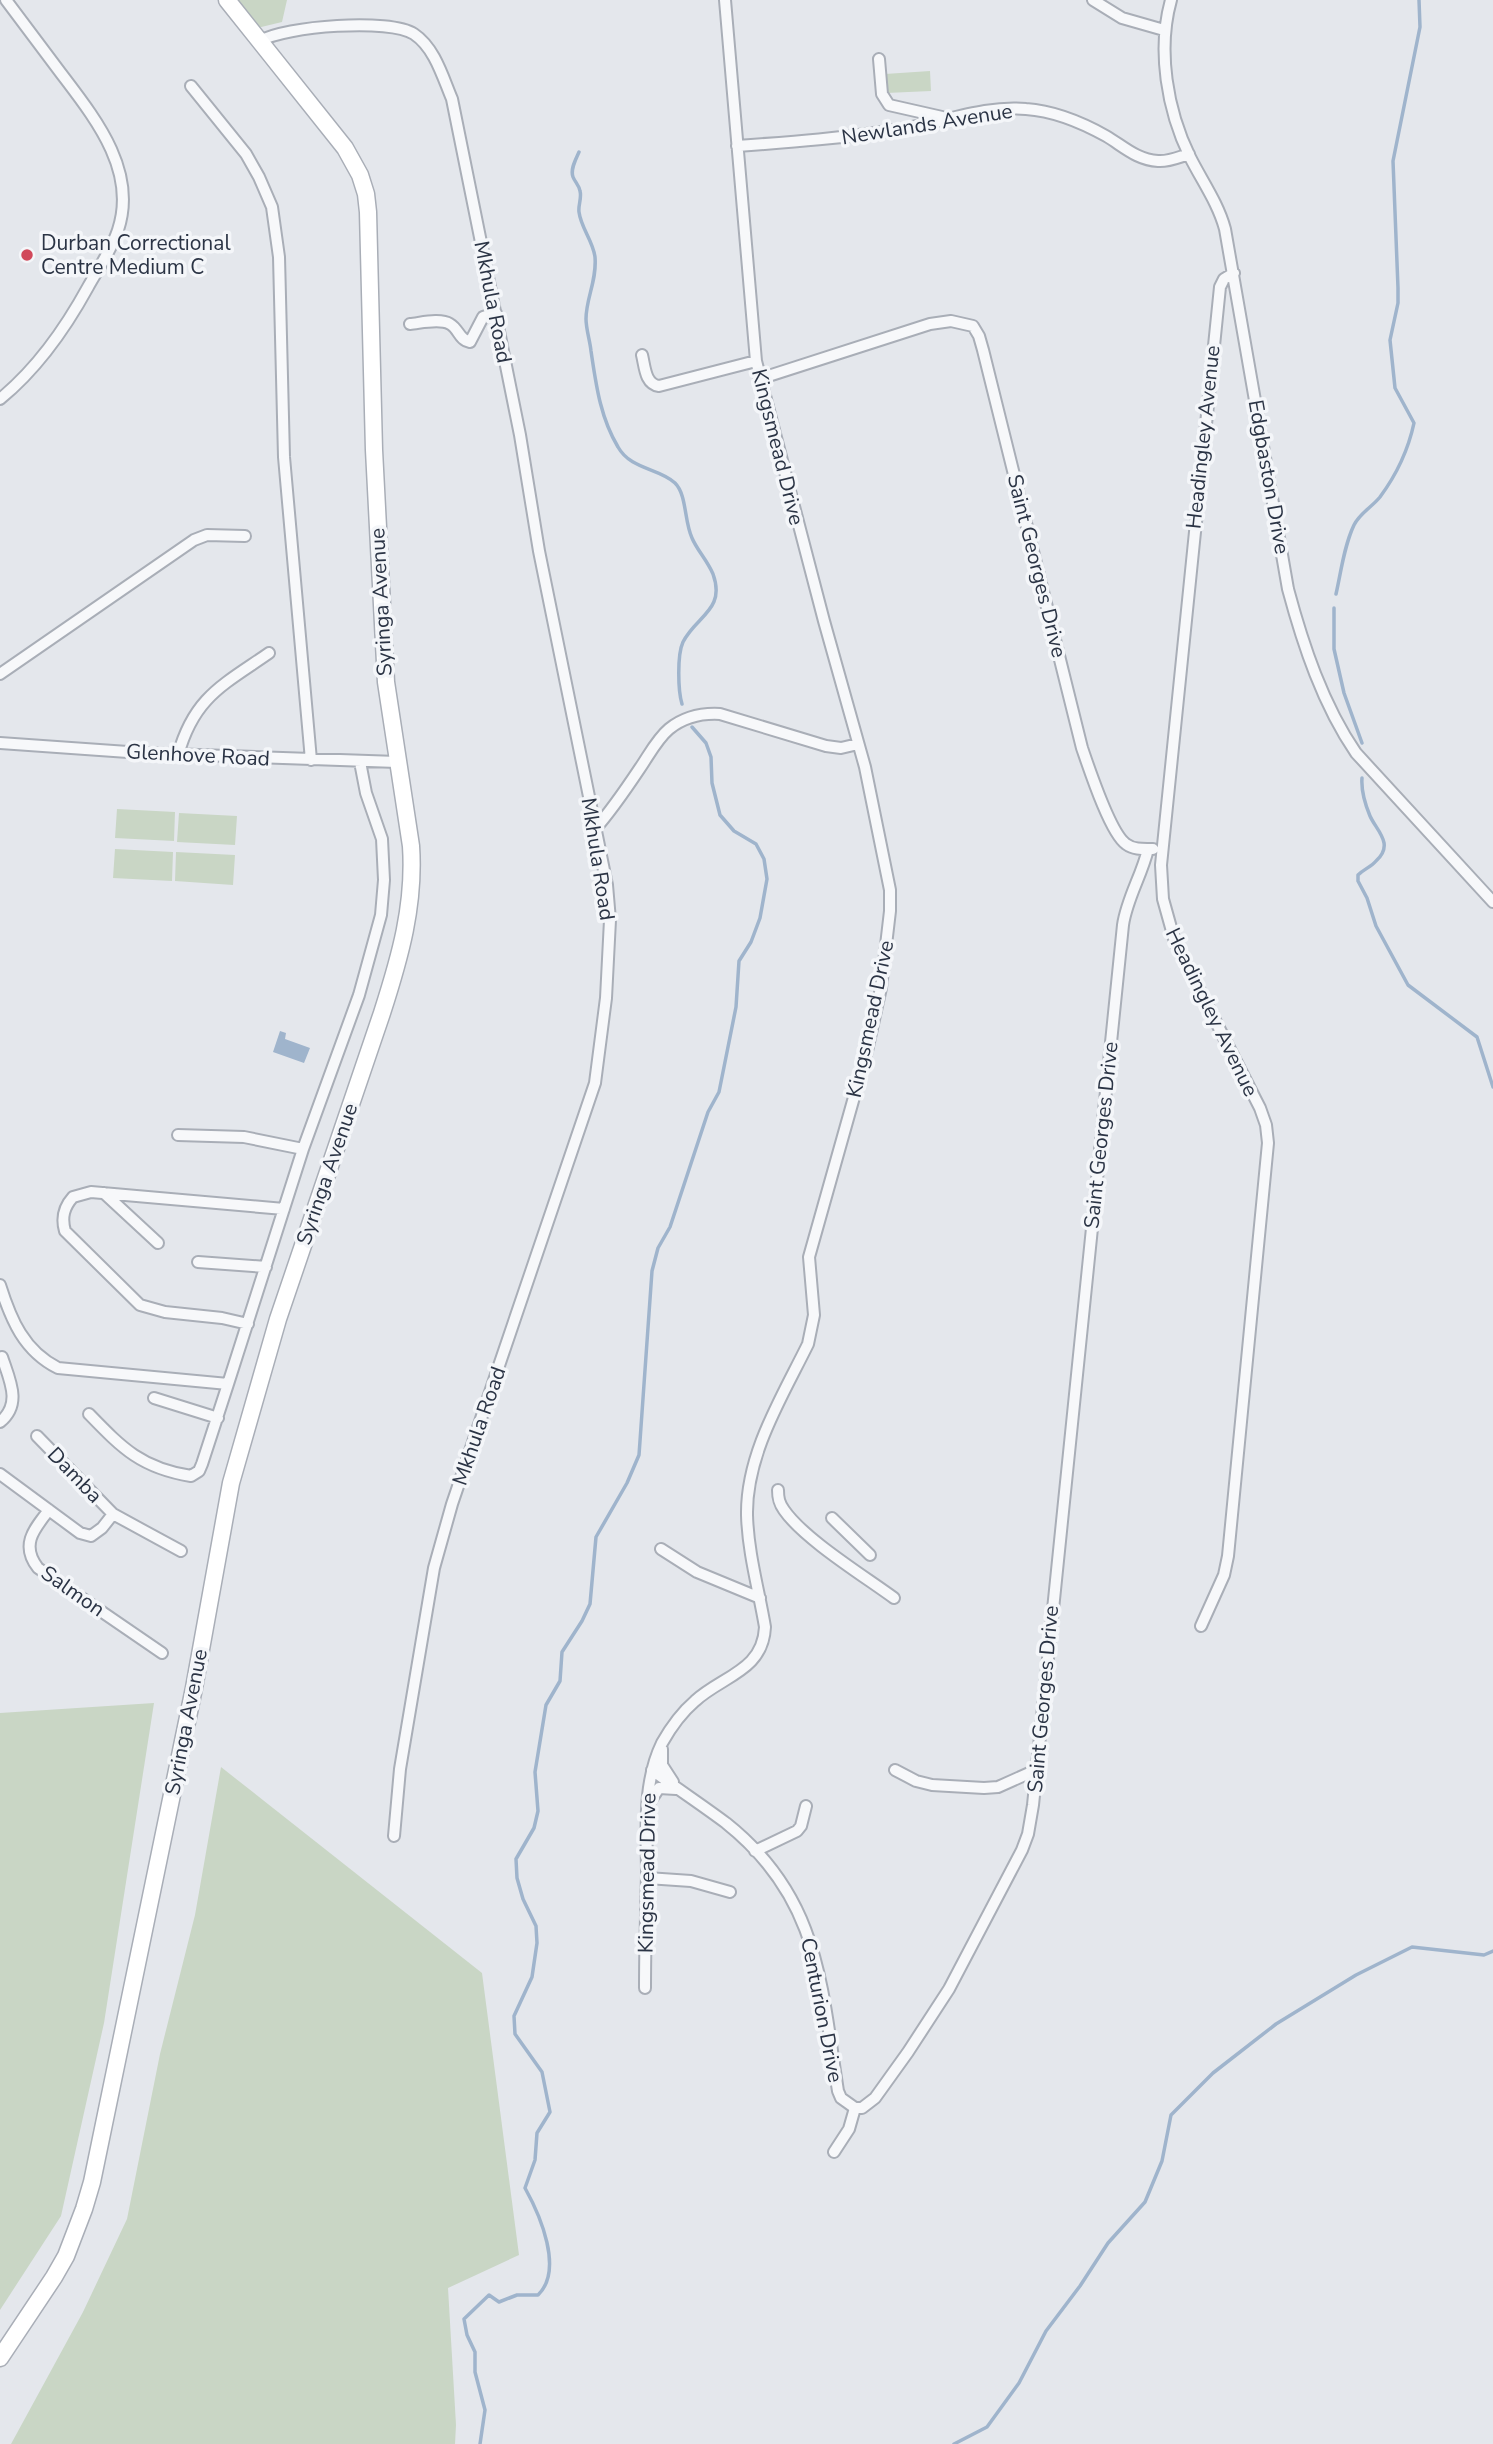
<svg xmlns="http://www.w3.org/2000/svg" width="1493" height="2444" font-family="'Nunito Sans',sans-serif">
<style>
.green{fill:#c9d6c5}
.water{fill:#9fb4cc}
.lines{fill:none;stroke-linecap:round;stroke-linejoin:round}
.stream{stroke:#9fb4cc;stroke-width:3.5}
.street-casing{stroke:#a9aeb7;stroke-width:14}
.secondary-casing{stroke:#a9aeb7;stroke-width:19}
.street{stroke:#f7f8fa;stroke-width:10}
.secondary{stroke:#fff;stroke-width:16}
.poi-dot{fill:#d1495b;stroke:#f4f6f9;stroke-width:2.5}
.labels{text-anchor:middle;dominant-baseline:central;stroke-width:7;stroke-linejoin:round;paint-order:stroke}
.street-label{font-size:21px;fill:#2b3445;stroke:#f4f6f9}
.poi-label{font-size:21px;fill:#2b3445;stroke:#f4f6f9;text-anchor:start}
</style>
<rect width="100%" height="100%" fill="#e4e7ec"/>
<path class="green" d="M229 0H287L282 22 253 29Z
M930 71 931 91 886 93 885 74Z
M117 809 175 812 174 841 115 838Z
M179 813 237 816 235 845 177 842Z
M115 849 173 852 172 881 113 878Z
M176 852 235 855 233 885 175 881Z
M154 1703 104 2023 61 2216 0 2310V1713Z
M221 1767 482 1973 519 2255 448 2288 456 2425 455 2444H11L83 2312 127 2219 160 2054 195 1915Z"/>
<path class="water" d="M280 1031 286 1033 285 1039 310 1048 304 1063 273 1052Z"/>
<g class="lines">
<path class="stream" d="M579 152C576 159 570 169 573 177 575 182 579 185 580 191 582 198 578 205 579 212 581 228 593 241 595 257 597 281 586 298 586 319 586 329 590 341 591 351 596 384 600 417 618 447 631 470 659 468 675 483 687 495 684 521 692 538 697 550 707 560 713 574 726 610 696 616 683 642 677 655 678 691 682 704
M1336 594C1341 572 1344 546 1354 525 1360 513 1372 507 1380 497 1397 474 1408 451 1414 423L1395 388 1390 340 1398 303V288L1393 161 1420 27 1419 0
M1334 608V649L1344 693 1362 743
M1362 778C1361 791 1365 804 1370 816 1376 830 1395 844 1376 861 1371 867 1364 869 1358 875V881L1367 898 1376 926 1408 985 1477 1037 1493 1087
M480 2444 485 2410 475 2372V2352L467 2335 464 2319 489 2295 499 2302 517 2295H538C564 2270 540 2215 525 2188L535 2160 537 2133 550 2112 542 2072 515 2034 514 2016 532 1977 537 1943 536 1926 523 1899 517 1878 516 1859 534 1828 538 1811 535 1772 546 1705 560 1681 562 1652 582 1621 590 1604 596 1537 627 1483 639 1455 652 1271 658 1248 670 1227 708 1112 719 1092 736 1007 739 961 751 942 760 918 767 879 764 859 756 844 734 831 720 815 712 783 711 757 706 743 692 727
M954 2444 987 2427 1019 2383 1046 2331 1080 2286 1108 2243 1145 2202 1162 2161 1171 2115 1213 2073 1276 2024 1356 1975 1412 1947 1484 1955 1493 1951"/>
<defs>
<path id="street" d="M1093 0 1122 18 1164 30
M1171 0C1157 50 1167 110 1190 157 1202 181 1218 203 1225 229L1288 589C1303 645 1323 705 1356 753L1493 902
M260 41C285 26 390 18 414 34 435 48 443 78 452 99L520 435 539 551 607 885 610 920 606 998 595 1083 452 1504 434 1568 400 1769 394 1836
M879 59 882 94 889 105 942 117
M191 86 246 154 259 177 272 207 279 257 284 457 311 760
M737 146C792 142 846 138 901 129 942 123 984 105 1026 109 1055 111 1081 122 1106 136 1123 146 1137 160 1158 161 1168 162 1179 157 1189 154
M410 324C421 323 440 318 450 324 459 329 459 340 470 342L483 317 496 313
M642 355C645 367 645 384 659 386L756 361
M759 379 930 324 951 321 973 326 979 336 983 350 1082 748C1089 768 1110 833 1126 844 1134 850 1144 849 1153 849
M0 399C38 368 65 329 88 287 98 269 112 249 118 230 138 170 94 117 60 72 42 48 24 24 6 0
M0 674 194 540 207 535 245 536
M0 743 142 753 397 762
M178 755C194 697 223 685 269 653
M595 829C612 810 626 789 640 768 649 755 657 739 669 729 684 717 702 713 720 714L826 746 841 748 858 744
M178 1135 244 1137 303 1149
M104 1193 158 1243
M198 1262 266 1267
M0 1285C11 1320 24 1351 58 1368L228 1384 202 1464 199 1471 191 1476C141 1468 122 1448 89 1414
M248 1324 222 1318 165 1312 140 1305 65 1231C61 1217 64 1207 73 1197L91 1192 284 1209
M228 1384 303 1149 359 995 381 915 384 880 382 839 366 793 360 762
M154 1398 218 1418
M0 1422C22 1404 10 1381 2 1357
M0 1474 80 1533 91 1536 102 1528 113 1514 37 1436
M778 1490C778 1498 779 1503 784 1510 804 1539 864 1576 894 1598
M49 1510C34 1529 20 1545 38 1568L162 1653
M113 1514 181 1551
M832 1518 870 1555
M661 1549 697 1572 760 1598
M1201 1626 1224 1575 1228 1556 1268 1143 1266 1125 1260 1108 1175 942 1163 899 1161 865 1220 287 1224 279 1234 273
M662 1749V1765L673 1782
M652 1770C676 1788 702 1805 726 1823 819 1897 821 1983 838 2091L841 2098 855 2108
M895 1770 916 1781 932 1785 984 1788 998 1787 1036 1770
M649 1803 659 1788 676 1789
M755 1851 797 1831 801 1826 806 1806
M647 1878 691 1881 730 1892
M645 1988C645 1951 646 1913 647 1875 647 1832 642 1784 662 1743 671 1727 681 1713 695 1701 722 1676 763 1671 765 1627 759 1591 748 1553 747 1515 746 1454 782 1397 808 1344L814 1315 809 1257 867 1051 881 988 890 911V890L865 767 824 621 756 361 725 0
M855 2108H862L875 2098 908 2052 949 1989 1022 1850 1028 1834 1033 1805 1123 925C1127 898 1142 875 1148 849
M834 2152 849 2129 855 2108"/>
<path id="secondary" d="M0 2358 54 2277 66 2256 84 2209 92 2182 194 1688 231 1483 278 1319 382 1013C400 957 415 905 411 846L386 682 374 450 368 212 366 194 360 175 345 148 227 0"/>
</defs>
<use href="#street" class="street-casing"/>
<use href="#secondary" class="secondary-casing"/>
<use href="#street" class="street"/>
<use href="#secondary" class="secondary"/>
</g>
<circle class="poi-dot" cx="27" cy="255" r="7"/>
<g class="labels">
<g class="street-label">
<text transform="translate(927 124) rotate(-9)">Newlands Avenue</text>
<text transform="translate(493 302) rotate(79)">Mkhula Road</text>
<text transform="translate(1203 437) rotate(-84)">Headingley Avenue</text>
<text transform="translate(778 447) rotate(76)">Kingsmead Drive</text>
<text transform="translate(1269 477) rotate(80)">Edgbaston Drive</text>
<text transform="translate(1037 566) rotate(76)">Saint Georges Drive</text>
<text transform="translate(381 602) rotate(-93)">Syringa Avenue</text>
<text transform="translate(198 755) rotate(3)">Glenhove Road</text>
<text transform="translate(598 859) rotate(81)">Mkhula Road</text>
<text transform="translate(1212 1012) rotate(64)">Headingley Avenue</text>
<text transform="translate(870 1019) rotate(-78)">Kingsmead Drive</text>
<text transform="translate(1101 1135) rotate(-84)">Saint Georges Drive</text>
<text transform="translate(327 1174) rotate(-71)">Syringa Avenue</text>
<text transform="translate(479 1426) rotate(-71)">Mkhula Road</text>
<text transform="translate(75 1475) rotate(46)">Damba</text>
<text transform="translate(73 1591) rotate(35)">Salmon</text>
<text transform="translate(1043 1699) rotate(-85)">Saint Georges Drive</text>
<text transform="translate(186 1722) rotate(-79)">Syringa Avenue</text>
<text transform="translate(647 1873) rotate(-89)">Kingsmead Drive</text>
<text transform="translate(822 2010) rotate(79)">Centurion Drive</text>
</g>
<g class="poi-label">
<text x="41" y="243">Durban Correctional<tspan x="41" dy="24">Centre Medium C</tspan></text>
</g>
</g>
</svg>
